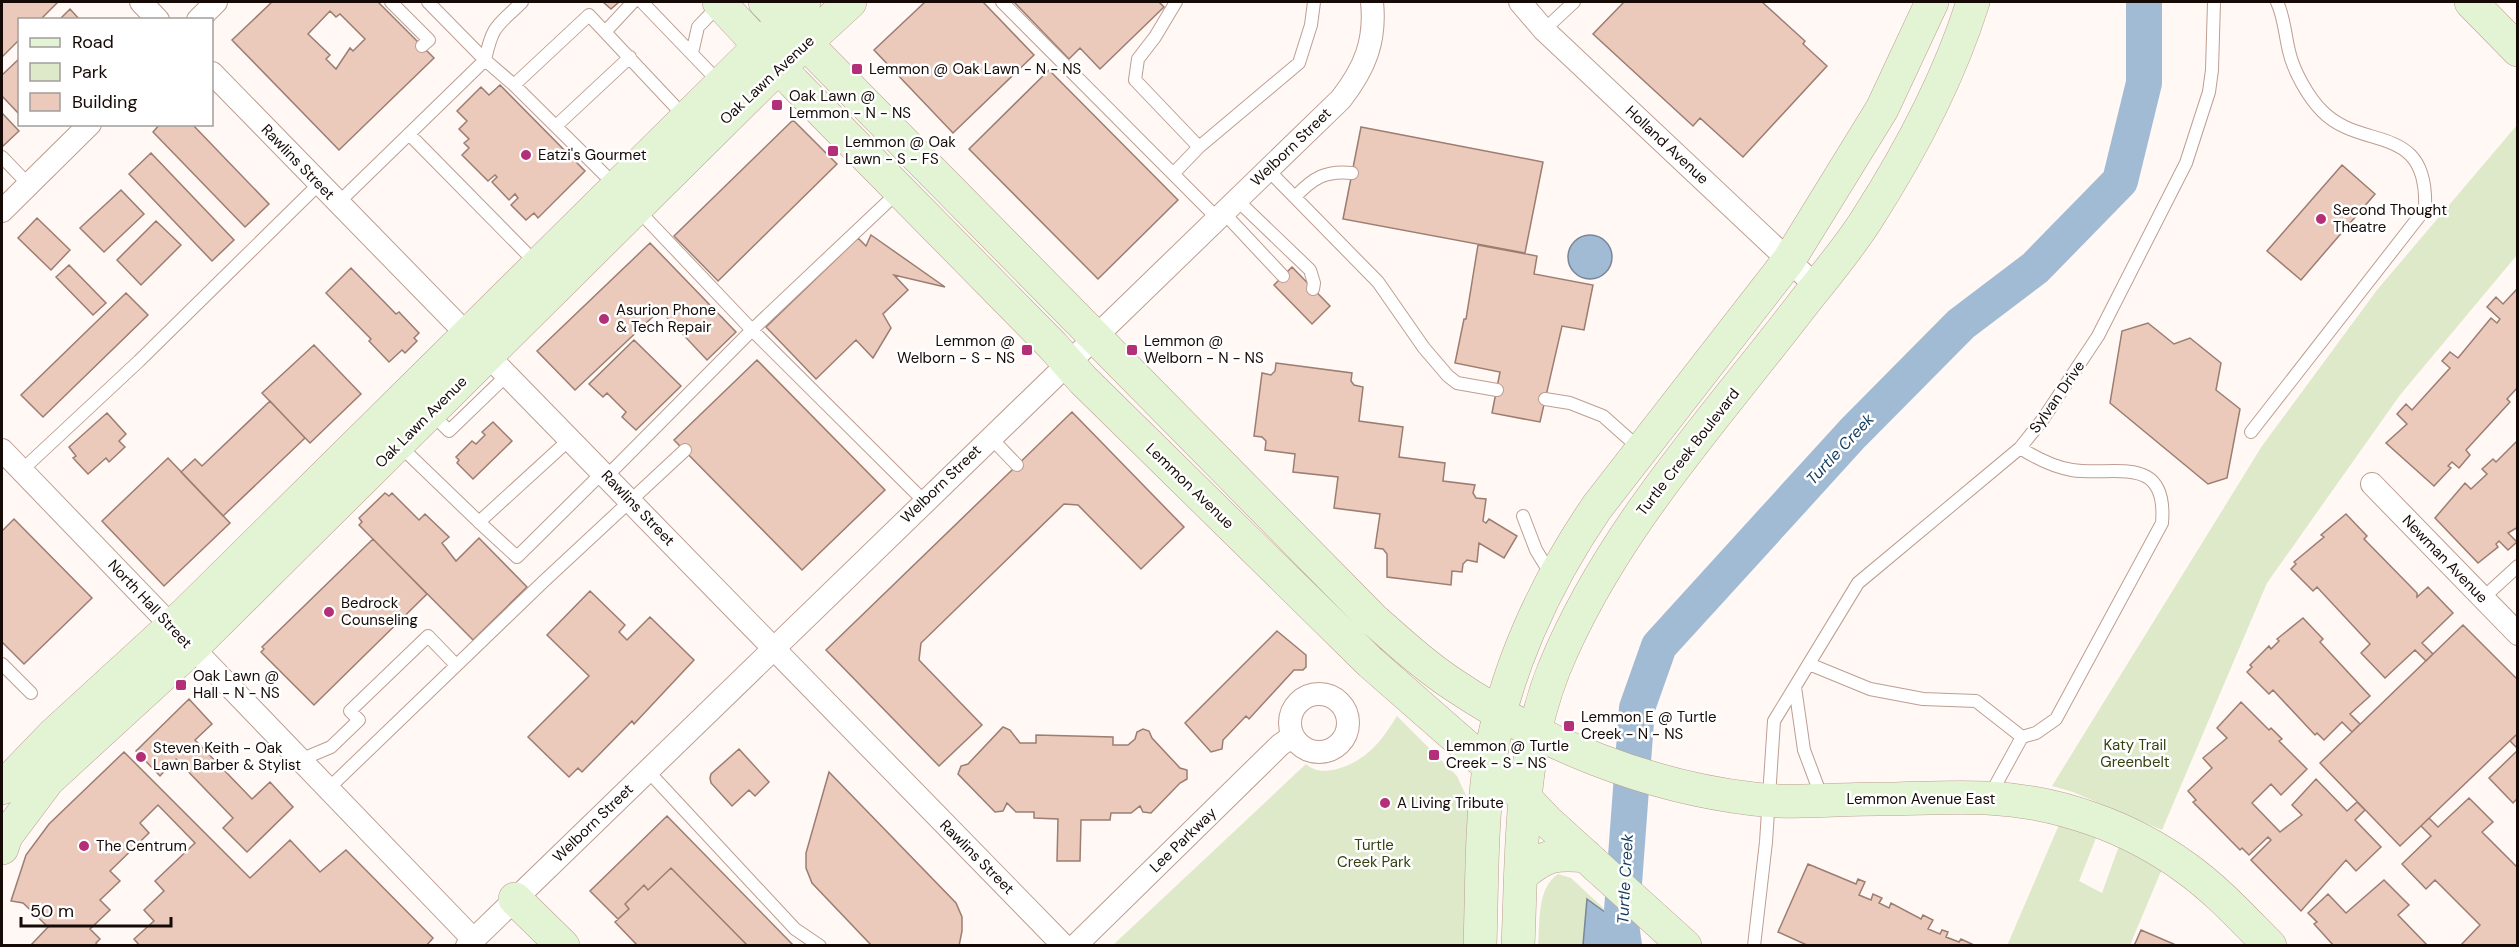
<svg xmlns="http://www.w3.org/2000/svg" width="2519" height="947" font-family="'DM Sans',sans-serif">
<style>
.green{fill:#dde9c9}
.water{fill:#a2bbd5;stroke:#788697;stroke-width:1.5}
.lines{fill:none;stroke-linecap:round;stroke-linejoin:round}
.river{stroke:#a2bbd5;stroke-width:36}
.building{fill:#ebc9bb;stroke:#9c7d71;stroke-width:1.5;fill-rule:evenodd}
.lane-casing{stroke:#be9e91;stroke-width:14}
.street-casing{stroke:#be9e91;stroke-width:24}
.secondary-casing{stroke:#be9e91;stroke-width:34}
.lane{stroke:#fff;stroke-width:12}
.street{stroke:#fff;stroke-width:22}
.secondary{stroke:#e2f4d3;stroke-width:33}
.poi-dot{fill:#b33078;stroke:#fff;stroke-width:2}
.labels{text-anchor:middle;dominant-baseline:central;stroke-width:5;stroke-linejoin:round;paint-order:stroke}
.poi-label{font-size:15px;fill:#150a06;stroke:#fff;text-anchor:start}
.street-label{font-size:15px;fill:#150a06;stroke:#fff}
.park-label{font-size:15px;fill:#34420f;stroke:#fff}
.water-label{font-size:16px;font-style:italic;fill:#123b5e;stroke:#fff}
</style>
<rect width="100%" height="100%" fill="#fff8f5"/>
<path class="green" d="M2517 125V255L2400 395 2267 583 2162 830 2073 792 2052 786 2262 446 2377 290Z
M1397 716 1457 776 1469 802 1464 945 1112 946 1306 764C1315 772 1325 772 1337 769 1366 761 1381 742 1397 716Z
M2061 820 2098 833 2079 881 2102 893 2120 843 2162 869 2130 945 2007 946Z
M1558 874 1571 878 1643 945 1538 946C1540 922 1537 888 1558 874Z"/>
<path class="water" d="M1568 257a22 22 0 1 1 44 0a22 22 0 1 1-44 0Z
M1587 899 1621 924 1642 945H1583Z"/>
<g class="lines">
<path class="river" d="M1624 946 1621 924 1637 708 1659 646 1853 433 1961 324 2035 268 2120 181 2144 83V2"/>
</g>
<path class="building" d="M2 2H58L40 20H20V39L2 57Z
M272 2H378L434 58 339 150 232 40ZM330 11 336 17 340 14 365 39 353 51 350 48 336 69 326 59 330 55 308 34Z
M603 2H619L611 9Z
M925 2H983L1034 55 953 133 874 50Z
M1014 2H1159L1164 7 1100 69 1080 48 1069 59Z
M1624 2H1762L1805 41 1803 44 1827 66 1743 157 1700 118 1693 126 1593 34Z
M70 9 80 20H59Z
M20 58V115L2 96V75Z
M1049 70 1178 200 1098 279 969 149Z
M500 85 585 171 538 218 534 213 526 220 511 205 518 198 515 194 509 200 492 182 497 177 495 175 488 181 462 155 469 148 464 143 469 139 459 129 467 121 457 111 481 87 489 95Z
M2 113 19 131 3 146 2 144Z
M793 120 837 164 718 281 674 236Z
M160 124H192L269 204 245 227 153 132Z
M1361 127 1543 162 1525 253 1343 219Z
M151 153 234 240 212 261 129 174Z
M2342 165 2375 194 2301 280 2267 251Z
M121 190 144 214 104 252 80 228Z
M37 218 70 250 51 270 18 238Z
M156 221 181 245 141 285 117 260Z
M871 235 945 287 894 275 908 290 883 314 891 328 873 358 856 340 816 379 766 327 858 238 866 246Z
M650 243 736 332 707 360 660 310 575 390 537 351Z
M1478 245 1537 256 1534 274 1593 285 1584 330 1562 326 1540 422 1492 413 1500 372 1455 363 1464 319H1466Z
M69 265 106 303 93 315 56 277Z
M1292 267 1330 306 1312 324 1274 285Z
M351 268 396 314 399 312 419 333 414 338 417 341 405 353 402 350 389 362 369 341 371 339 326 293Z
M2518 288V387L2507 399 2510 402 2466 450 2470 455 2459 468 2452 462 2448 466 2451 468 2434 486 2386 443 2407 424 2397 414 2406 404 2412 410 2450 368 2442 361 2450 352 2458 358 2491 318 2497 323 2500 319 2487 307 2496 297 2503 304Z
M126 293 148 315 43 417 21 395Z
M2148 323 2174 344 2190 338 2221 363 2216 390 2240 409 2227 478 2208 484 2110 403 2122 331Z
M634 340 681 386 636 430 622 417 626 412 607 393 603 397 589 384Z
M314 345 361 394 310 443 262 393Z
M757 360 885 490 802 570 674 440Z
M1276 363 1352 373 1351 381 1354 385 1363 387 1359 421 1403 427 1399 457 1445 463 1443 481 1475 485 1473 493 1476 498 1486 499 1483 521 1486 523 1489 519 1517 536 1504 558 1479 543 1477 562 1467 560 1463 564 1462 572 1452 571 1451 585 1387 577V554L1383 549 1375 548 1380 514 1334 508 1338 477 1293 472 1295 454 1265 450 1266 441 1262 437 1254 436 1262 373 1271 375 1275 371Z
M270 401 305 438 223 516 181 472 195 459 202 466Z
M1072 412 1184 527 1141 569 1078 505 1064 504 921 643 919 660 982 725 939 766 826 650Z
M107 413 126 434 119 441 125 447 109 462 106 458 88 474 73 458 76 456 69 447Z
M493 422 512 441 473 479 457 463 459 460 456 457 472 441 476 444 485 435 482 432Z
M2518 440V527L2508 533 2517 542 2508 550 2499 541 2496 544 2498 547 2478 563 2435 518 2465 483 2471 489 2487 474 2482 469 2493 459 2496 462Z
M168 458 230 523 164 586 102 521Z
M385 493 389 496 392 493 419 520 425 514 449 537 442 543 456 561 479 538 527 587 473 640 359 525 362 522 359 518Z
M2346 514 2367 536 2364 539 2417 593V597L2428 587 2453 613 2422 643 2433 654 2426 661 2415 650 2385 678 2361 653 2370 644 2317 587 2313 591 2291 569 2296 564 2294 562 2324 537 2321 535Z
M14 519 92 598 24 664 2 642V531Z
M373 539 427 594 314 705 261 652 264 649 262 647Z
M590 591 625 625 619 632 627 640 650 617 694 660 634 724 632 721 582 772 578 768 569 777 528 737 589 676 547 635Z
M2303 618 2323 639 2320 642 2370 696 2350 714 2360 724 2352 732 2342 722 2324 740 2317 733 2315 735 2273 690 2269 694 2247 672 2252 667 2250 665 2269 646 2271 649 2279 641 2277 639Z
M2463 625 2518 680V733L2400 846 2320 763Z
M1277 631 1306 655V667L1303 670H1294L1249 719 1246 716 1223 740 1222 749 1211 752 1185 723Z
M189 699 212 724 195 740 252 799 270 782 293 807 247 852 223 828 233 818 176 759 160 776 136 751Z
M2241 702 2269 730 2271 728 2282 739 2279 741 2307 769 2281 795 2271 784 2252 803 2280 832 2302 815 2292 805 2316 779 2347 811 2357 802 2365 810 2355 820 2381 847 2356 871 2346 860 2301 911 2251 860 2271 840 2268 837 2249 855 2242 848 2240 850 2193 802 2196 800 2188 791 2212 768 2203 758 2227 738 2217 728Z
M1003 727 1010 730 1020 743H1036V735L1113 737V745H1128L1135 739 1137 732 1143 729 1149 731 1152 738 1180 768 1187 770V779L1180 783 1151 813 1143 812 1140 806 1131 813H1111L1110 820H1081L1080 861H1057L1058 819 1034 818V812H1016L1007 803 1003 811 995 812 958 774 961 766 968 764Z
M2518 733V749L2510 741Z
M739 749 769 782 755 796 749 790 732 806 711 783 710 778 711 774Z
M2518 750V798L2513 803 2489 778Z
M124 752 250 878 290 840 320 872 346 850 433 938 426 946H140L134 939 154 921 144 910 164 891 155 881 195 843 158 805 140 823 149 833 110 871 120 881 100 900 110 910 90 929 100 939 96 943 98 946H30L48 927 23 903 11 901 26 855 49 824Z
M829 772 956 903 962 917V931L959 946H872L812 883 806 868V853Z
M2469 798 2493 822 2482 832 2518 868 2517 946H2460L2480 925 2435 880 2426 889 2402 864 2431 836 2421 826 2429 818 2438 827Z
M667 816 794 946H748L671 868 648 890 644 885 625 904 629 909 618 919 590 891Z
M1808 864 1856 884 1858 879 1865 882 1859 895 1871 900 1873 894 1882 898 1879 903 1889 908 1891 903 1921 919 1923 915 1933 920 1928 929 1940 934 1942 930 1948 932 1946 937 1959 942 1961 939 1976 946H1809L1778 932Z
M671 868 748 946H638L615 922 629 909 625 904 644 885 648 890Z
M2384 880 2409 905 2398 915 2428 946H2334L2314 924 2317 922 2308 913 2328 894 2346 913Z
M2141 930 2176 945V946H2134Z"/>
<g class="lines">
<defs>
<path id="lane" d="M391 2 429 40 422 46
M428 2 485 60
M633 2 605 32 685 117
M642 2 720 83
M1002 2 1217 218
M1176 2 1155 37 1138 59 1135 80 1199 147 1299 63 1311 25 1314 2
M1544 30 1574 2
M692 53 698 27 720 4
M485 60C493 23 498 26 522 2
M514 85 589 15 605 32
M556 126 630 57
M2 157 29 185
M1268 170 1378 282 1424 348 1448 376 1457 383 1497 390
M1173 174 1199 147
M1296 196C1313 178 1326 170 1352 173
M1236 199 1310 270 1314 283 1313 289
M338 203 409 134
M637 209 752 330 924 501
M1223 212 1283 276
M537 264 409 134 485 60 514 85 615 185
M1545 399 1570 403 1603 416 1639 448
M431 413 449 431 507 375
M2251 432 2425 209C2429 121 2362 152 2322 111 2308 97 2293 70 2289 51 2285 35 2284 16 2277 2
M990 437 1017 465
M399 445 479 522 570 439
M21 471 139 361 319 184
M607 476 752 330 898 192
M1523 516 1536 550 1552 576
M479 522 517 557 603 472
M2483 598 2518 566
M2 664 31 693
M1809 664 1870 689 1923 699 1976 701 2022 737
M1795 687 1804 750 1822 798
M300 760 331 747 359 720 350 711 428 636 456 665
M647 770 795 929 820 946
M328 789 543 582 685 450
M1989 797 2022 737 2036 733 2056 719 2162 523C2168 452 2112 477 2072 470 2053 467 2036 458 2020 448
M1754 946 1766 842 1774 721 1858 583 2020 448 2043 419 2098 336 2186 163 2209 92 2212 70 2214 2"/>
<path id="street" d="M141 2 158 20
M1520 2 1544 30 1816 286
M198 20 216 2
M212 73 1064 946
M2 211 90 124
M2 450 473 939
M2372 484 2518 634
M1290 723a29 29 0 1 1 58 0a29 29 0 1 1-58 0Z
M467 946 1341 99C1365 68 1376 41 1372 2
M1075 946 1280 745 1293 736"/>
<path id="secondary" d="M719 2 794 83 1053 346 1083 380 1371 663 1523 796 1547 821 1685 946
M765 2 1373 619C1399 642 1425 666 1454 685 1542 744 1648 787 1754 799 1794 804 1837 799 1878 799 1914 799 1951 796 1987 798 2058 801 2130 827 2186 868 2217 890 2243 919 2270 946
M2471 2 2518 50
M2 788 53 735 184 615 804 2
M2 848 6 836 48 780 192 648 763 82 850 2
M1521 876C1544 855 1555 853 1586 856
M515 899 563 946
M1480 946C1482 887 1481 826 1489 767 1502 675 1545 583 1597 507L1789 260 1882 109 1932 2
M1518 946C1522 854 1519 756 1554 669 1610 532 1713 421 1802 305 1824 277 1848 249 1867 219 1910 152 1949 78 1973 2"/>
</defs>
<use href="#lane" class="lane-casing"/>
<use href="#street" class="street-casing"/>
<use href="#secondary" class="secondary-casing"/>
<use href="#lane" class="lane"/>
<use href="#street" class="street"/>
<use href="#secondary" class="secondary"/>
</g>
<g class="poi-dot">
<rect x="851" y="63" width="12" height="12" rx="3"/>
<rect x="771" y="99" width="12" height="12" rx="3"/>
<rect x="827" y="145" width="12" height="12" rx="3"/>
<circle cx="526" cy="155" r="6"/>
<circle cx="2321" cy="219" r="6"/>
<circle cx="604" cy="319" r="6"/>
<rect x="1021" y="344" width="12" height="12" rx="3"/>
<rect x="1126" y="344" width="12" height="12" rx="3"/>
<circle cx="329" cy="612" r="6"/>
<rect x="175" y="679" width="12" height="12" rx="3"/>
<rect x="1563" y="720" width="12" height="12" rx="3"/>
<rect x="1428" y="749" width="12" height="12" rx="3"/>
<circle cx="141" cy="757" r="6"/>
<circle cx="1385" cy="803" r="6"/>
<circle cx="84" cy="846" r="6"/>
</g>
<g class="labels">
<g class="poi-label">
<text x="869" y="69">Lemmon @ Oak Lawn - N - NS</text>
<text x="789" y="96">Oak Lawn @<tspan x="789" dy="17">Lemmon - N - NS</tspan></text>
<text x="845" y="142">Lemmon @ Oak<tspan x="845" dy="17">Lawn - S - FS</tspan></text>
<text x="538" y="155">Eatzi's Gourmet</text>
<text x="2333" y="210">Second Thought<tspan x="2333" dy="17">Theatre</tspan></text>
<text x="616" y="310">Asurion Phone<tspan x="616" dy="17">&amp; Tech Repair</tspan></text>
<text x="1015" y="341" text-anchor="end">Lemmon @<tspan x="1015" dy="17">Welborn - S - NS</tspan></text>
<text x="1144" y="341">Lemmon @<tspan x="1144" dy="17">Welborn - N - NS</tspan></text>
<text x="341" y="603">Bedrock<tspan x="341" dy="17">Counseling</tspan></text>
<text x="193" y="676">Oak Lawn @<tspan x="193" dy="17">Hall - N - NS</tspan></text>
<text x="1581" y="717">Lemmon E @ Turtle<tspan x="1581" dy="17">Creek - N - NS</tspan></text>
<text x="1446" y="746">Lemmon @ Turtle<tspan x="1446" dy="17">Creek - S - NS</tspan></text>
<text x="153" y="748">Steven Keith - Oak<tspan x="153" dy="17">Lawn Barber &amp; Stylist</tspan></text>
<text x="1397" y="803">A Living Tribute</text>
<text x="96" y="846">The Centrum</text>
</g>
<g class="street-label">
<text transform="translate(767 80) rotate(-43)">Oak Lawn Avenue</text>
<text transform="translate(1667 145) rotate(43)">Holland Avenue</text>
<text transform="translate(1291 147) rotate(-44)">Welborn Street</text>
<text transform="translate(298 162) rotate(46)">Rawlins Street</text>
<text transform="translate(2057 397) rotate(-55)">Sylvan Drive</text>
<text transform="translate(421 422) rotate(-45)">Oak Lawn Avenue</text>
<text transform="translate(1688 452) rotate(-52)">Turtle Creek Boulevard</text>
<text transform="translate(941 484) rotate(-44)">Welborn Street</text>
<text transform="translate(1190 486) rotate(44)">Lemmon Avenue</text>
<text transform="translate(638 508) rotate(46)">Rawlins Street</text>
<text transform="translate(2445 559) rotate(46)">Newman Avenue</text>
<text transform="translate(150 604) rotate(47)">North Hall Street</text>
<text x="1921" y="799">Lemmon Avenue East</text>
<text transform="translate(593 823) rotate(-44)">Welborn Street</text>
<text transform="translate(1183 840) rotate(-44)">Lee Parkway</text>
<text transform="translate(977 857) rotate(45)">Rawlins Street</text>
</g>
<g class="park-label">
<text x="2135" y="745">Katy Trail<tspan x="2135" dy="17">Greenbelt</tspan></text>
<text x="1374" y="845">Turtle<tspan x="1374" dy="17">Creek Park</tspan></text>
</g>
<g class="water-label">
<text transform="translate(1840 449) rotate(-47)">Turtle Creek</text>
<text transform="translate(1625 879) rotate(-87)">Turtle Creek</text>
</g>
</g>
<rect width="2519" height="947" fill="none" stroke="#150a06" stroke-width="6"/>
<rect x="18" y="18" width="195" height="108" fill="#ffffff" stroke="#a19d9b" stroke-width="1.5"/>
<rect x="30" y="38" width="30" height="9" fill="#e2f4d3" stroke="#a19d9b" stroke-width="1.5"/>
<text x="72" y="48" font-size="18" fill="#150a06">Road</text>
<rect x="30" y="63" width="30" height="18" fill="#dde9c9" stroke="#a19d9b" stroke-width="1.5"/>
<text x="72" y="78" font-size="18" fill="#150a06">Park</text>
<rect x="30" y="93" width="30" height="18" fill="#ebc9bb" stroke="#a19d9b" stroke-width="1.5"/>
<text x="72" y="108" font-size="18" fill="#150a06">Building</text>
<path d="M21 917v9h150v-9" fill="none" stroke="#150a06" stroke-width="3"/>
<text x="30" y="917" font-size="18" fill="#150a06" stroke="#ffffff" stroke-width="4.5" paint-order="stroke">50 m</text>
</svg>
